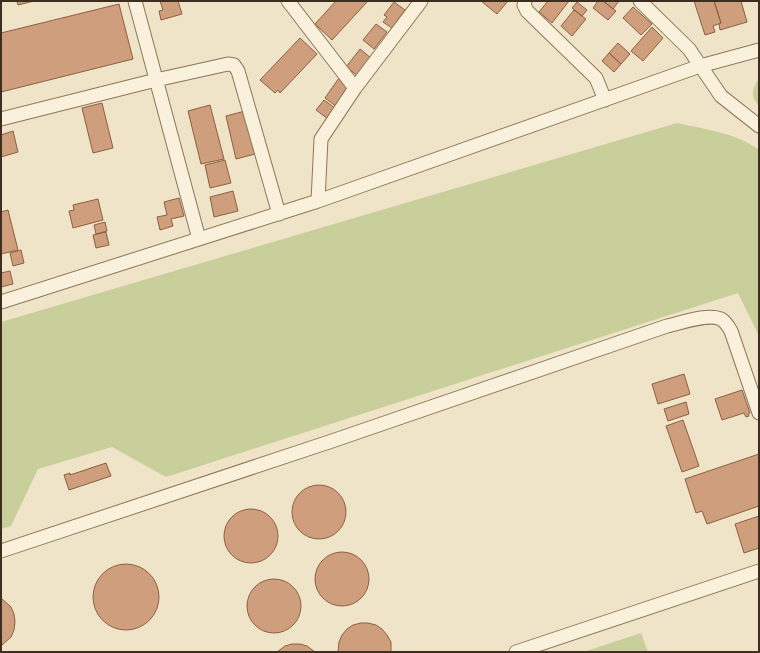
<svg xmlns="http://www.w3.org/2000/svg" width="760" height="653" font-family="'Source Serif 4',serif">
<style>
.green{fill:#c9cf9b}
.building{fill:#cf9f7d;stroke:#8d5f41}
.lines{fill:none;stroke-linecap:round;stroke-linejoin:round}
.minor-casing{stroke:#8d765c;stroke-width:15}
.minor{stroke:#faf1dc;stroke-width:13}
</style>
<rect width="100%" height="100%" fill="#f0e4c8"/>
<path class="green" d="M759 78V106C749 96 753 88 759 78Z
M677 123C703 129 738 133 759 150V336L738 293 166 477 112 447 38 469 11 526 1 529V322Z
M641 633 648 652H583Z"/>
<path class="building" d="M17 1H34L18 5Z
M160 1H178L182 14 161 20 159 11 163 10Z
M336 1H368L332 40 315 24Z
M481 1H508L497 14Z
M548 1H569L552 23 539 12Z
M598 1H603L616 11 608 20 593 8Z
M603 1H619L613 9Z
M694 1H714L721 23 713 26 715 32 705 35Z
M714 1H741L747 22 720 30 719 24 721 23Z
M394 2 405 10 392 28 383 22 387 17 384 15Z
M577 2 587 10 582 16 572 8Z
M119 4 133 59 1 92V33Z
M633 7 652 24 641 35 623 18Z
M574 10 586 19 572 36 561 26Z
M376 24 387 32 374 49 363 40Z
M652 27 663 38 643 61 631 51Z
M300 38 317 54 280 93 278 90 275 93 260 80Z
M618 43 630 54 621 64 609 53Z
M360 49 371 58 358 76 346 67Z
M609 53 621 64 614 72 602 61Z
M339 78 350 91 337 107 325 98Z
M324 100 335 108 328 119 316 110Z
M102 103 113 148 93 153 82 108Z
M210 105 224 159 201 164 188 111Z
M245 111 255 154 236 159 226 116Z
M13 131 18 152 1 157V135Z
M225 160 231 183 210 188 205 165Z
M233 191 238 211 214 217 210 197Z
M179 198 184 216 171 219 173 226 160 230 157 217 167 215 164 202Z
M98 199 103 220 73 228 69 211 74 210 73 205Z
M8 210 18 250 1 254V212Z
M105 222 107 231 96 234 94 225Z
M106 232 109 245 96 248 93 235Z
M21 250 24 263 13 266 10 253Z
M10 271 13 284 1 287V273Z
M684 374 690 394 658 404 652 384Z
M742 390 750 413 748 414 749 416 746 417 744 413 722 420 715 399Z
M686 402 689 414 668 421 664 409Z
M683 420 699 466 682 472 666 426Z
M759 454V506L707 524 702 511 696 513 685 479Z
M106 463 111 476 69 490 64 475 70 473V475Z
M292 512a27 27 0 1 1 54 0a27 27 0 1 1-54 0Z
M224 536a27 27 0 1 1 54 0a27 27 0 1 1-54 0Z
M759 516V548L744 553 735 524Z
M315 579a27 27 0 1 1 54 0a27 27 0 1 1-54 0Z
M93 597a33 33 0 1 1 66 0a33 33 0 1 1-66 0Z
M247 606a27 27 0 1 1 54 0a27 27 0 1 1-54 0Z
M1 598 11 607 14 614 15 622 14 630 11 637 1 646Z
M361 623H368L376 625 382 629 387 635 391 642V652H338L339 642 342 635 347 629 353 625Z
M292 644H300L307 646 315 652H277L285 646Z"/>
<g class="lines">
<defs>
<path id="minor" d="M135 1 199 239
M288 1 355 88
M525 1 524 5 527 11 596 78 605 100
M640 1 689 49 721 96 759 126
M1 119 156 80 228 64 234 65 238 71 279 214
M318 201 321 139 355 88 421 1
M1 302 318 201 700 66 759 50
M1 551 332 441 667 326C681 323 708 313 721 319 726 322 728 326 731 331L759 413
M516 652 759 571"/>
</defs>
<use href="#minor" class="minor-casing"/>
<use href="#minor" class="minor"/>
</g>
<rect width="760" height="653" fill="none" stroke="#3d2e20" stroke-width="4"/>
</svg>
